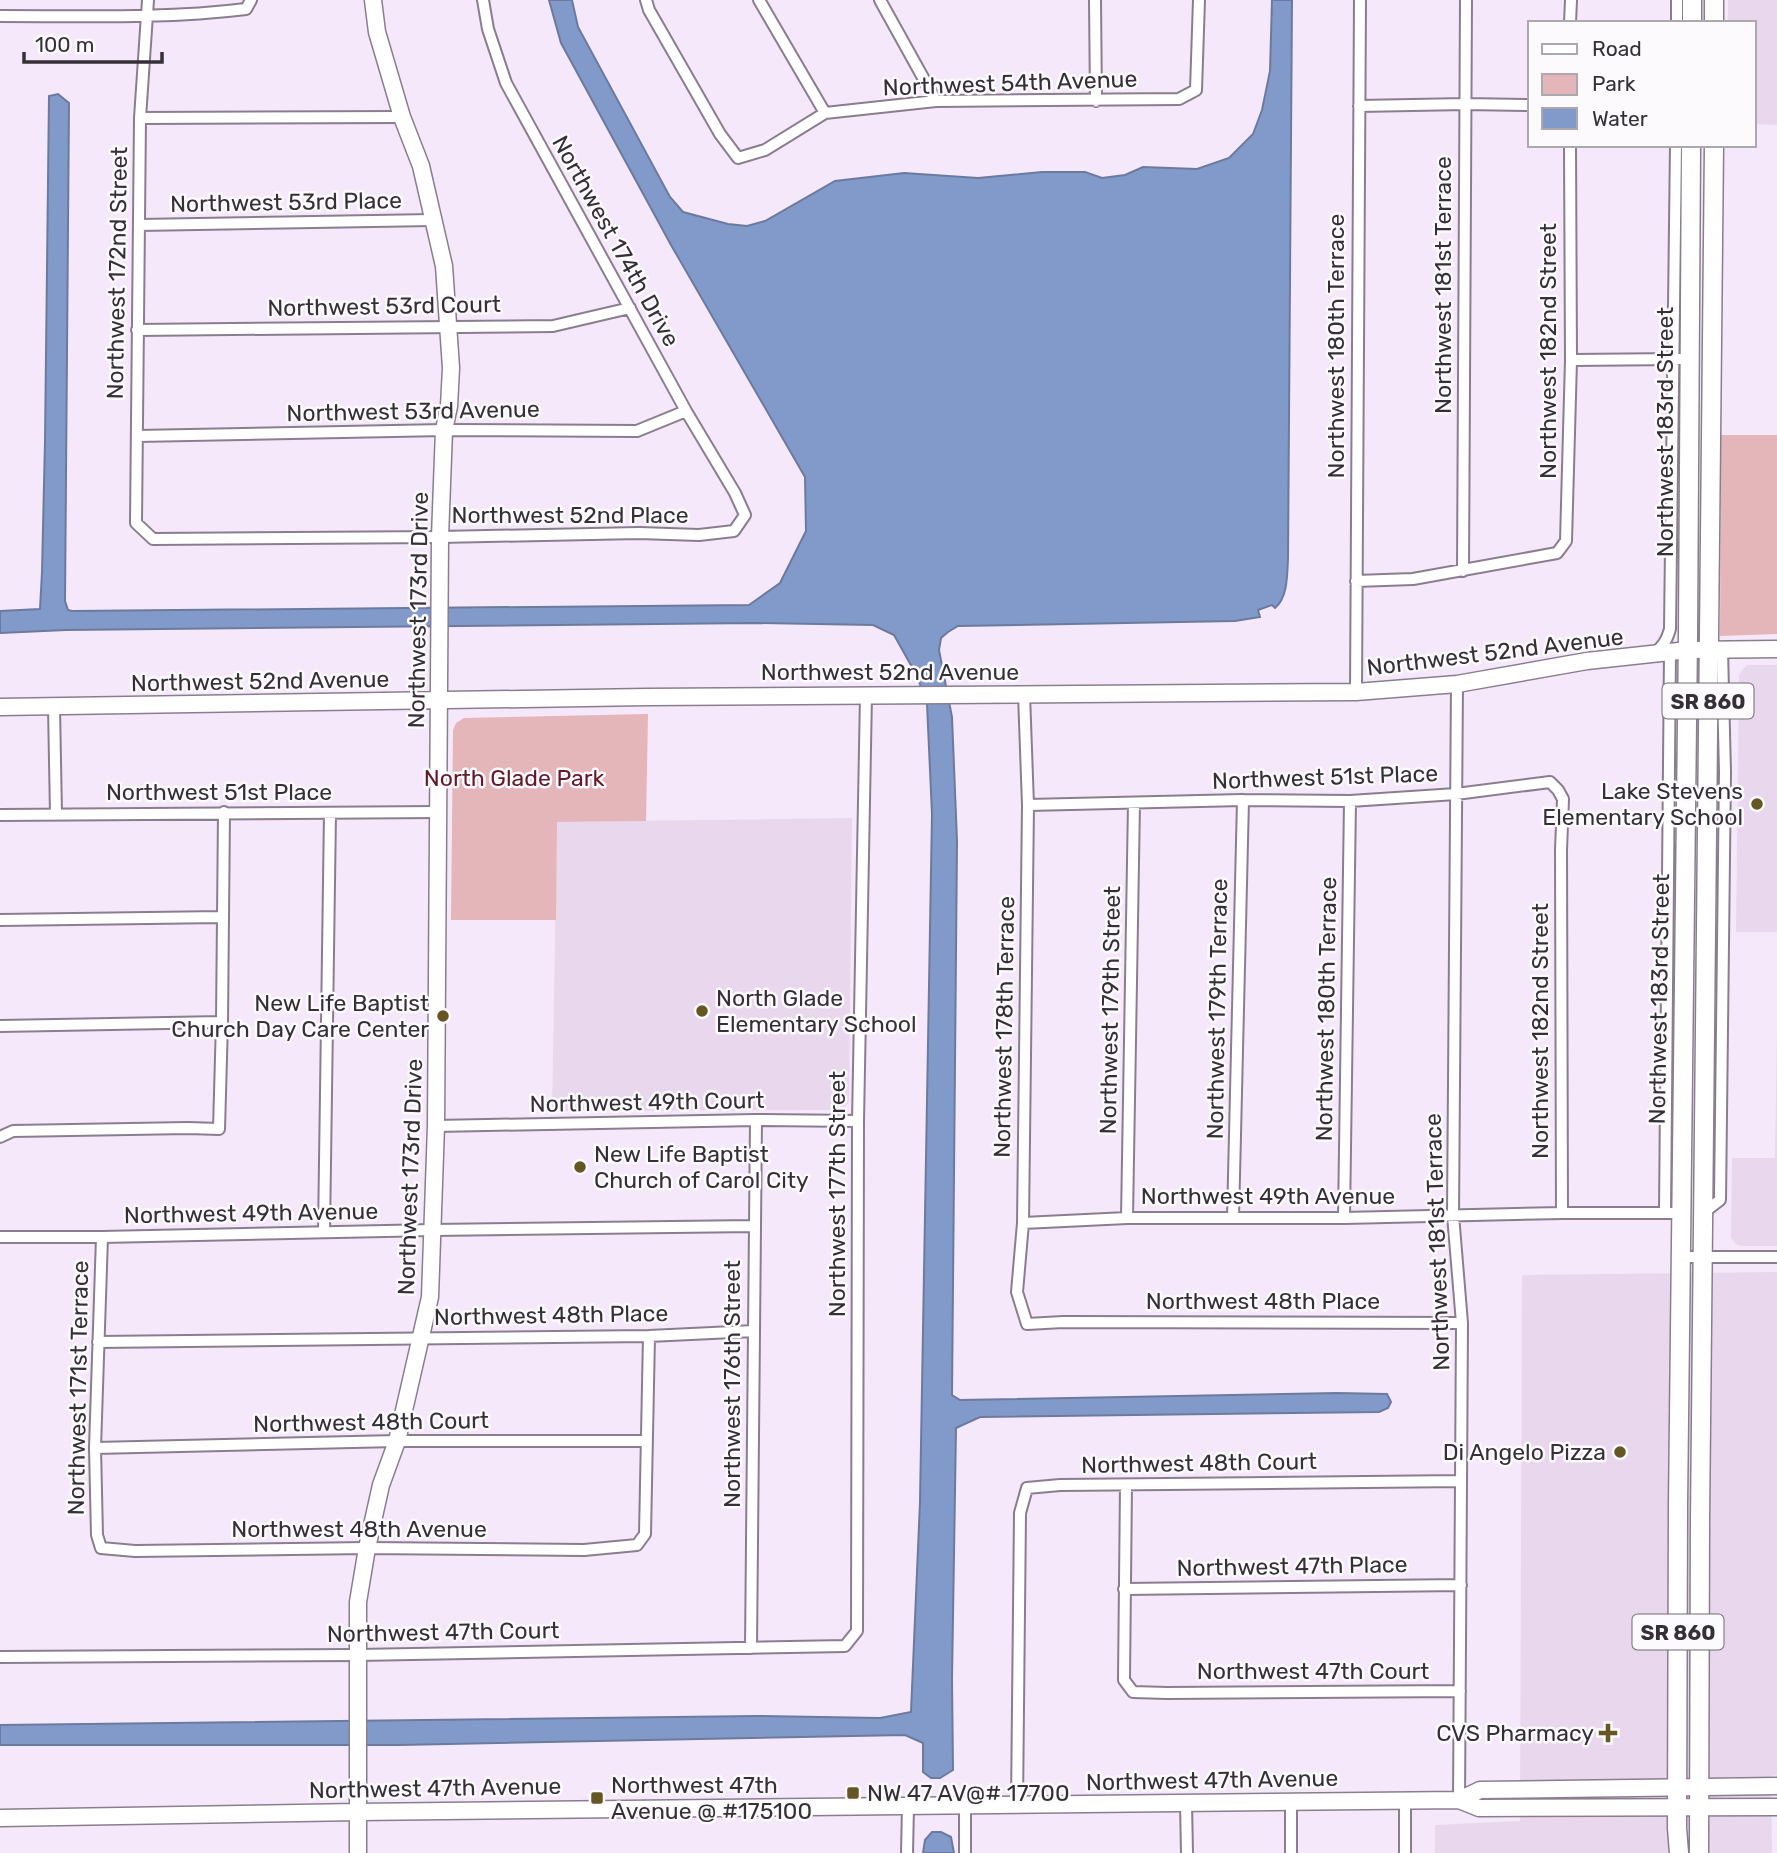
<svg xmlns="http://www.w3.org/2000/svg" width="1777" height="1853" font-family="Rubik,sans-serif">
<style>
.built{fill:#e9d7ed}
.green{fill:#e4b5b9}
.water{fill:#829aca;stroke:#6b7a9e;stroke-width:2}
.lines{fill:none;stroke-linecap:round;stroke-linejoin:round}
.street-casing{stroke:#8a7e8e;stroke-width:14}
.secondary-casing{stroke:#8a7e8e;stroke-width:19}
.primary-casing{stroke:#8a7e8e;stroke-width:21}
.street{stroke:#fff;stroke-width:10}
.secondary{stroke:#fff;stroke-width:16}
.primary{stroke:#fff;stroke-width:18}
.poi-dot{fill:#645724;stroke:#fcfafd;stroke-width:2.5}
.labels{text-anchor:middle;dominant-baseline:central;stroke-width:5;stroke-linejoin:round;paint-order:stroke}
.shield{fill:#fcfafd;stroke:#716d72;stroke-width:2}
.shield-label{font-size:21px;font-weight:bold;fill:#353037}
.street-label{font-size:23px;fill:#353037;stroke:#fcfafd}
.park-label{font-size:23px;fill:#631928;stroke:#fcfafd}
.poi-label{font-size:23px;fill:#353037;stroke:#fcfafd;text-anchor:end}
</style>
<rect width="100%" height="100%" fill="#f5e8fa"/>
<path class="built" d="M1728 0H1777V125L1754 124V23H1728Z
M1747 665H1777V932H1736L1739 676 1742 670Z
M852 818 849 1102 845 1107 841 1110 552 1111 557 822Z
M1777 1033V1246H1741L1736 1244 1731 1238 1732 1158H1775Z
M1777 1272V1775L1771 1776 1772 1853H1435V1825L1520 1821 1522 1275Z"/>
<path class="green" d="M1721 435H1777V634L1720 636Z
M648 714 646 821 557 822 556 920H451L453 730 456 723 464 718Z"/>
<path class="water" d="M549 0H572L578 27 670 197 683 212 728 224 747 226 765 221 835 181 904 173 978 178 1042 172H1085L1102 178 1125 175 1143 167 1197 169 1229 158 1253 134 1262 110 1270 71 1272 0H1292L1288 559C1287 575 1288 597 1275 608L1272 605 1258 610 1260 617 1235 621 958 626 948 632 941 638 939 650 952 717 957 841 952 1395 960 1400 1337 1393 1387 1394 1391 1402 1388 1408 1379 1412 980 1417 956 1428 952 1679 953 1770 940 1778H931L923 1772V1743L905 1735 399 1745H0V1725L757 1716 880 1718 911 1712 920 1502 932 814 927 704 917 676 894 635 873 625 755 623 66 630 0 633V611L40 609 42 572 45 441 49 96 58 94 69 103 65 601 68 610 72 611 749 605 780 583 806 531 805 477 671 245 561 43Z
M932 1832H941L951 1837 954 1853H923L925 1840Z"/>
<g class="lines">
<defs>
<path id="street" d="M148 0 140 118 136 523 153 539 440 537 639 533 699 535 734 531 745 515 735 493 686 411 506 83 488 29 483 0
M646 0 649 10 720 134 738 158 765 150 825 113 936 101 1179 99 1196 90 1199 0
M759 0 825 113
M880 0 936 101
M1095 0 1096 101
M0 16C82 16 165 19 246 9L251 0
M1570 23 1571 0
M1677 23V0
M1359 106 1465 104 1530 105
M140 118 402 117
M139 225 433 220
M137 330 553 326 630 308
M1571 360 1680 359
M137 436 444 430 637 431 686 411
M1463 571 1466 0
M1356 581 1413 579 1557 553 1566 541 1571 360 1570 145
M1653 654C1663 647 1667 640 1670 629L1676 145
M1457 684 1453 1215 1462 1323 1459 1800
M1356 692 1360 0
M1024 694 1028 805 1023 1223 1017 1292 1027 1324 1063 1322 1462 1323
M54 707 56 814
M1028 805 1243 800 1350 801 1456 794 1550 782 1558 790 1563 799 1561 850 1562 1213
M0 815 438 812
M0 920 222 917
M0 1026 222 1022
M436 1126 756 1120 858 1121
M0 1137 13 1131 188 1128 219 1129 222 1022 224 812
M1665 1212 1670 653
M1703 1213 1720 1200 1725 772 1722 650
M1127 1218 1134 803
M1233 1218 1243 800
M1344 1218 1350 801
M1023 1223 1127 1218H1344L1562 1213H1681
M324 1232 330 813
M0 1237H102L433 1230 754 1226
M102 1237 95 1448 97 1535 101 1548 135 1551 367 1548 584 1550 637 1545 645 1534 649 1336
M1681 1257H1777
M98 1342 649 1336 754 1331
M95 1448 397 1441H647
M1126 1485 1124 1680 1133 1692 1167 1693 1460 1691
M1124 1589 1461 1585
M751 1648 756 1120
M0 1657 358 1655 845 1646 857 1631 858 1121 866 695
M1405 1800V1853
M1291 1801V1853
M1186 1803 1187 1853
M1017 1804 1020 1513 1027 1488 1060 1485 1461 1481
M965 1805V1853
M907 1853 908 1806"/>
<path id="secondary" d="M0 707 647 697 1356 692 1457 684 1587 661 1688 650 1777 649
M1459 1800 1480 1790 1777 1786
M0 1818 358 1812 1459 1800 1479 1808 1777 1807
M358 1853V1602L367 1548 381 1485 397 1441 430 1297 436 1126 440 537 444 430 449 406 451 368 444 266 421 166 402 117 377 32 373 0"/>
<path id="primary" d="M1692 23V0
M1714 23V0
M1679 1853 1677 1828 1678 1506 1688 635 1691 145
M1699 1853 1700 1520 1714 145"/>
</defs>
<use href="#street" class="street-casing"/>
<use href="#secondary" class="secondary-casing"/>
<use href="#primary" class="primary-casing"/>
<use href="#street" class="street"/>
<use href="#secondary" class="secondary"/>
<use href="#primary" class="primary"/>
</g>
<g class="poi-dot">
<circle cx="1757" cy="804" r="7"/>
<circle cx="702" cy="1011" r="7"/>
<circle cx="443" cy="1016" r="7"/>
<circle cx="580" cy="1167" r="7"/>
<circle cx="1620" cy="1452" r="7"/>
<path d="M1604.5 1722.5h7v7h7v7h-7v7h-7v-7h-7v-7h7z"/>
<rect x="846" y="1786" width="14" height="14" rx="3.5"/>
<rect x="590" y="1791" width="14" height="14" rx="3.5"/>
</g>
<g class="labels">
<g class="shield">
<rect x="1662.5" y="683.5" width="91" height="35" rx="5"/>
<rect x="1632.5" y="1614.5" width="91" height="35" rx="5"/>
</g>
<g class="shield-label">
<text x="1708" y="701">SR 860</text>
<text x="1678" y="1632">SR 860</text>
</g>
<g class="street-label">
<text transform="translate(1010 83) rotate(-2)">Northwest 54th Avenue</text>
<text transform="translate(286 202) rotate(-1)">Northwest 53rd Place</text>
<text transform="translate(616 241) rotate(61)">Northwest 174th Drive</text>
<text transform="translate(117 273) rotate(-89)">Northwest 172nd Street</text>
<text transform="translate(1443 285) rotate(-90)">Northwest 181st Terrace</text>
<text transform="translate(384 306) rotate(-1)">Northwest 53rd Court</text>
<text transform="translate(1336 346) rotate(-90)">Northwest 180th Terrace</text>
<text transform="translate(1548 351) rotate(-90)">Northwest 182nd Street</text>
<text transform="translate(413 411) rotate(-1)">Northwest 53rd Avenue</text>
<text transform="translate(1665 432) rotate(-90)">Northwest 183rd Street</text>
<text x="570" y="515">Northwest 52nd Place</text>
<text transform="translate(418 610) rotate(-89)">Northwest 173rd Drive</text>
<text transform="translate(1495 652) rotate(-7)">Northwest 52nd Avenue</text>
<text x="890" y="672">Northwest 52nd Avenue</text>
<text transform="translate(260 681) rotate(-1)">Northwest 52nd Avenue</text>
<text transform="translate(1325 777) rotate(-2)">Northwest 51st Place</text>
<text x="219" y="792">Northwest 51st Place</text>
<text transform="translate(1659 999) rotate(-89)">Northwest 183rd Street</text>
<text transform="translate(1217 1009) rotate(-89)">Northwest 179th Terrace</text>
<text transform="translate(1326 1009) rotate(-89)">Northwest 180th Terrace</text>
<text transform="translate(1110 1010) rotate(-89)">Northwest 179th Street</text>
<text transform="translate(1004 1027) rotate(-89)">Northwest 178th Terrace</text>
<text transform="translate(1540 1031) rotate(-90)">Northwest 182nd Street</text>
<text transform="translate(647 1102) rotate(-1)">Northwest 49th Court</text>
<text transform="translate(410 1177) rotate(-88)">Northwest 173rd Drive</text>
<text transform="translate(837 1194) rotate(-90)">Northwest 177th Street</text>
<text x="1268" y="1196">Northwest 49th Avenue</text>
<text transform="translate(251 1213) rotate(-1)">Northwest 49th Avenue</text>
<text transform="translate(1437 1242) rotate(-92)">Northwest 181st Terrace</text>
<text x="1263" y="1301">Northwest 48th Place</text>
<text transform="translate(551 1315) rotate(-1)">Northwest 48th Place</text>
<text transform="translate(732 1384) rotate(-90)">Northwest 176th Street</text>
<text transform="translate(78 1388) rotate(-89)">Northwest 171st Terrace</text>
<text transform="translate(371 1422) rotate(-1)">Northwest 48th Court</text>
<text transform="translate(1199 1463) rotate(-1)">Northwest 48th Court</text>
<text x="359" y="1529">Northwest 48th Avenue</text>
<text transform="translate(1292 1566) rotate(-1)">Northwest 47th Place</text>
<text transform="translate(443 1632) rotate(-1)">Northwest 47th Court</text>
<text x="1313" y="1671">Northwest 47th Court</text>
<text transform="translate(1212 1780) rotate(-1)">Northwest 47th Avenue</text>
<text transform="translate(435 1788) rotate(-1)">Northwest 47th Avenue</text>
</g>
<g class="park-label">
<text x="514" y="778">North Glade Park</text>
</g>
<g class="poi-label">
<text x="1743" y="791">Lake Stevens<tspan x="1743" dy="26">Elementary School</tspan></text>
<text x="716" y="998" text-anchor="start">North Glade<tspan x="716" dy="26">Elementary School</tspan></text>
<text x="429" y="1003">New Life Baptist<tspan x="429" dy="26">Church Day Care Center</tspan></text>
<text x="594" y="1154" text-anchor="start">New Life Baptist<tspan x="594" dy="26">Church of Carol City</tspan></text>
<text x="1606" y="1452">Di Angelo Pizza</text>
<text x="1594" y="1733">CVS Pharmacy</text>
<text x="611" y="1785" text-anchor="start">Northwest 47th<tspan x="611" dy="26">Avenue @ #175100</tspan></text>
<text x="867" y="1793" text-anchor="start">NW 47 AV@# 17700</text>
</g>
</g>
<rect x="1528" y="21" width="228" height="126" fill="#fcfafd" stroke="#aca9ae" stroke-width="2"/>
<rect x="1542" y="44" width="35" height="10" fill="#ffffff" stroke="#aca9ae" stroke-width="2"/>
<text x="1592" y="56" font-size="21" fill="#353037">Road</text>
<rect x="1542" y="74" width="35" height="21" fill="#e4b5b9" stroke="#aca9ae" stroke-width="2"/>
<text x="1592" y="91" font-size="21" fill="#353037">Park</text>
<rect x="1542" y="108" width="35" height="21" fill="#829aca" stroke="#aca9ae" stroke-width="2"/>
<text x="1592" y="126" font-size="21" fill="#353037">Water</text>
<path d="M24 52v10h138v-10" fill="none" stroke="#353037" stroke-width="3.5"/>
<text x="35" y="52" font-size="21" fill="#353037" stroke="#fcfafd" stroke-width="5" paint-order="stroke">100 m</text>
</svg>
